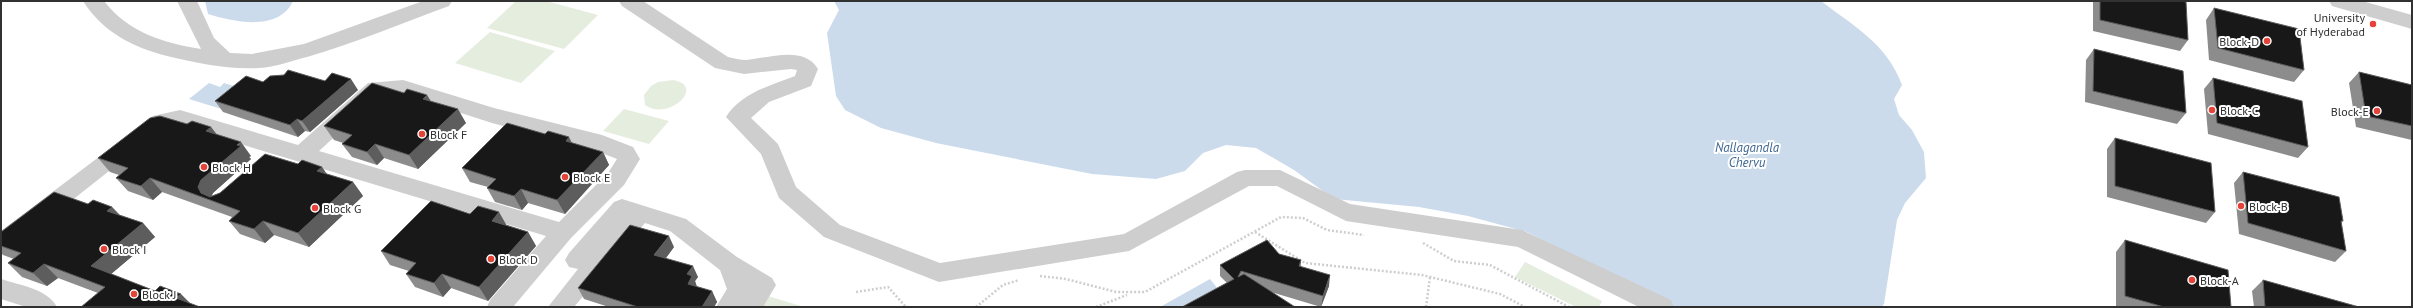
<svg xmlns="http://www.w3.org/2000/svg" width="2413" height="308" font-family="'PT Sans',sans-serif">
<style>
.green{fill:#e5eddf}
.water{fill:#ccdbec}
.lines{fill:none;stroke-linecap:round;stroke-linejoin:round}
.path{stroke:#cecece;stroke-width:2.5;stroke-dasharray:2 2;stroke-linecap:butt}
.minor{fill:#cecece;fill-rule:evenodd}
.wall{fill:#8c8c8c}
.shaded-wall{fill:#5d5d5d}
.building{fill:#181818;stroke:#5d5d5d}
.poi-dot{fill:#e34338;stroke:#fff;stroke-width:1.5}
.labels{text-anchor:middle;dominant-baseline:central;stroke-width:4;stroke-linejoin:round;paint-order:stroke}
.poi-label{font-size:12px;fill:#313131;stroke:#fff;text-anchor:start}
.water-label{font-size:13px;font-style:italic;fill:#3f6692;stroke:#fff}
</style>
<rect width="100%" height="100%" fill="#fff"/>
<path class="green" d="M516 1H546L598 15 564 49 487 28Z
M490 32 555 51 521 83 455 63Z
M673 80C707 86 668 122 645 105L644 95 651 86 658 82Z
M624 109 669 121 649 144 603 131Z
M1525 262 1602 301 1599 307H1576L1515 277Z
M768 296 804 307H760Z"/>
<path class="water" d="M205 1H293C279 32 234 22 208 14Z
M834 1H1821C1855 27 1887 44 1902 85L1894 99 1899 115 1912 130 1924 152 1926 178 1905 203 1897 220 1884 304 1881 307H1673L1527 232 1468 216 1419 207 1334 199 1294 170 1256 148 1226 145 1203 153 1185 171 1156 179 1092 174 936 143 881 128 845 110 836 96 827 33 839 10Z
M209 83 220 87 224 83 265 96 241 115 189 99Z
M1210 279 1222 294 1198 307H1160Z"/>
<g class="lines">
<path class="path" d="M1255 232 1305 263 1422 275 1500 294 1525 307
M1423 243 1454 261 1490 265 1569 307
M1040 276 1066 279 1116 292H1145L1281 217 1303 218 1327 230 1364 235
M856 292 888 287 906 307
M976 307 1003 285 1019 280
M1096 307 1127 295
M1426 307 1430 277"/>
<path class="minor" d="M83 1H104C128 32 163 43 201 49L177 1H197L214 38 230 53 252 54 304 44 423 1H452L449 6C402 23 355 43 307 57 291 61 275 67 259 68 229 70 196 63 167 56 132 47 103 32 83 1Z
M619 1H643L728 57C734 58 740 60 746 60 769 58 804 45 818 69L811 86 769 102 751 118 778 144 796 187 840 225 940 263 1124 234 1237 172 1245 170H1280L1350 204 1522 230 1671 300 1674 307H1639L1518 247 1346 221 1277 186H1249L1129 251 939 282 824 237 779 198 761 154 726 117C740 94 771 85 795 76L797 70 791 69 744 74 715 68 622 6Z
M2329 1H2362L2412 15V29L2332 6Z
M403 80 494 108 602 135 633 147 640 159 624 185 571 238 513 307H487L490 300 546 236 180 126 161 130 9 250 1 253V231L153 116 180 110 298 145 368 83ZM402 94 492 123 589 148 617 159 608 173 559 222 319 151 380 95Z
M622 199 686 219 737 257 772 278 776 285 763 307H716L727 289 720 270 670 231 645 223 574 307H548L578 269 569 267 565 260 569 253 614 202Z
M1 279C19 285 48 289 57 307H26L1 299Z"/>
</g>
<path class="wall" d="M2093 1H2182L2188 40 2180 51 2093 31Z
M2214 8 2304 70 2294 82 2209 60 2206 20Z
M2094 49 2186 113 2177 124 2085 102 2086 60Z
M2359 72 2412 85V140L2356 127 2349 83Z
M2213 78 2308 147 2298 158 2208 134 2204 89Z
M263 82 358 90 310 132 305 131 298 137 223 112 215 101Z
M404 93 427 95 431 101 466 123 418 169 384 158 377 165 352 157 342 144 343 143 334 140 324 126Z
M187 124 211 127 216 134 251 156 249 157 251 159 213 193 211 196 298 164 322 167 327 174 353 182 363 196 309 247 274 235 265 243 240 234 229 221 232 217 162 192 153 200 128 191 116 178 119 175 110 172 98 158Z
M2115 138 2215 212 2206 223 2107 197V149Z
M572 143 603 152 609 165 565 214 528 203 522 210 495 202 487 188 488 187 470 182 462 168Z
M2243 172 2343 221 2341 223 2346 251 2335 262 2239 234 2234 183Z
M88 204 112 207 120 215 143 223 155 237 111 274 155 291 181 294 98 293 58 278 47 286 22 277 8 263 14 259 3 255 1 253V232Z
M507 225 528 232 536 246 488 301 451 288 443 297 415 287 406 274 409 271 390 265 381 251Z
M2125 240 2231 307H2116V252Z
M674 247 666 258 698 277 695 281 697 287 712 291 717 302 714 307H609L584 299 578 288Z
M1279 254 1301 260V267L1329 286 1321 307 1271 292 1227 283 1220 276V265Z
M2263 280 2359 307H2254L2252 291Z"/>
<path class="shaded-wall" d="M351 79 358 90 310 132 302 121Z
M427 95 435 109 423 99Z
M458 109 466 123 418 169 409 155Z
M297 119 305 131 298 137 290 125Z
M211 127 222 141 206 131Z
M569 137 576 151 566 141Z
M241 142 251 156 249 157 251 159 213 193 210 200 201 193 198 187 201 180Z
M375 144 384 158 377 165 367 152Z
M603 152 609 165 565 214 557 200Z
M322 167 331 181 317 171Z
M150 178 162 192 153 200 141 186Z
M353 182 363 196 309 247 298 233Z
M521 189 528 203 522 210 514 196Z
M112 207 125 221 107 211Z
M499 212 507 226 492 221Z
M263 221 274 235 265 243 254 229Z
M143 223 155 237 104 280 91 266Z
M528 232 536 246 488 301 479 287Z
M669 236 674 247 660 266 654 255Z
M44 264 58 278 47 286 33 273Z
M693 266 698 277 695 281 697 287 688 284 687 274Z
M442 274 451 288 443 297 434 283Z
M1330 275 1329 286 1321 307 1323 296Z
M712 291 717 302 714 307H702Z
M181 294 194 307 176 298Z"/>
<path class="building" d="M2100 1H2182L2186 2 2188 40 2100 20Z
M2214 8 2299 29 2304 70 2218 48Z
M2094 49 2183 71 2186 113 2093 91Z
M288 70 325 81 332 73 351 79 302 121 297 119 290 125 215 101 246 76 263 82 270 76 284 75Z
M2359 72 2412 85V126L2366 116Z
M2213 78 2302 101 2308 147 2217 123Z
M372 83 404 93 407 89 427 95 423 99 458 109 409 155 375 144 367 152 342 144 352 135 324 126Z
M160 116 187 124 192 121 211 127 206 131 241 142 237 145 241 146 201 180 198 187 201 193 210 197 220 193 265 154 298 164 302 160 322 167 317 171 353 182 298 233 263 221 254 229 229 221 240 211 150 178 141 186 116 178 128 168 98 158 150 118Z
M507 123 545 134 548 131 569 137 566 141 603 152 557 200 521 189 514 196 487 188 496 179 462 168Z
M2115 138 2211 163 2215 212 2115 186Z
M2243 172 2339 197 2343 221H2341L2346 251 2248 223Z
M54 192 88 204 93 200 112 207 107 211 143 223 91 266 155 291 160 286 181 294 176 298 200 307H81L105 287 44 264 33 273 8 263 21 253 1 246V232Z
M431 201 470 214 478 206 499 212 492 221 528 232 479 287 442 274 434 283 406 274 416 263 381 251Z
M630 225 669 236 654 255 693 266 687 274 692 276 688 284 712 291 702 307H638L578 288Z
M1267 240 1279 254 1301 260 1299 266 1330 275 1323 296 1241 271 1238 277 1244 274 1295 307H1182L1234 279 1220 265Z
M2125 240 2228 270 2231 307H2164L2125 296Z
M2263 280 2359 307H2265Z"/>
<g class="poi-dot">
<circle cx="2373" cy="24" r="4"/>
<circle cx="2267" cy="41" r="4"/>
<circle cx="2212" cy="110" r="4"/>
<circle cx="2377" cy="111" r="4"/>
<circle cx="422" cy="134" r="4"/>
<circle cx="204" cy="167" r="4"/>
<circle cx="565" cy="177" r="4"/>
<circle cx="2241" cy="206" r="4"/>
<circle cx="315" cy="208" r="4"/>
<circle cx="104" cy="249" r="4"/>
<circle cx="491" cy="259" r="4"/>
<circle cx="2192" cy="280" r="4"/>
<circle cx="134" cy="294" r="4"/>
</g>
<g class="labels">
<g class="poi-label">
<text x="2365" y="17" text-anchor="end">University<tspan x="2365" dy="14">of Hyderabad</tspan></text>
<text x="2259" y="41" text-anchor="end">Block-D</text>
<text x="2220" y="110">Block-C</text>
<text x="2369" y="111" text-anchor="end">Block-E</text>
<text x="430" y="134">Block F</text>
<text x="212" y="167">Block H</text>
<text x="573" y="177">Block E</text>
<text x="2249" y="206">Block-B</text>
<text x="323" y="208">Block G</text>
<text x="112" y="249">Block I</text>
<text x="499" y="259">Block D</text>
<text x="2200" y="280">Block-A</text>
<text x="142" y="294">Block J</text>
</g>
<g class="water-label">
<text x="1747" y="147">Nallagandla<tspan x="1747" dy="15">Chervu</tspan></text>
</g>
</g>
<rect width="2413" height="308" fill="none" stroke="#313131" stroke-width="4"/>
</svg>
